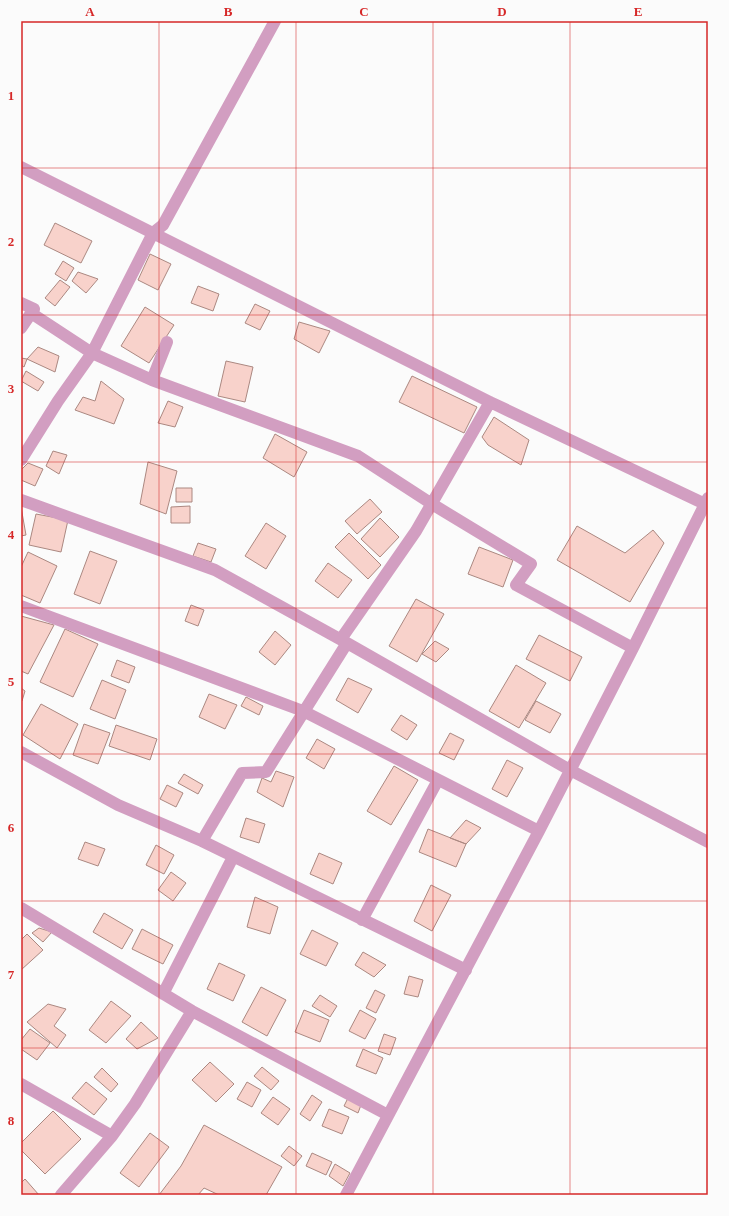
<svg xmlns="http://www.w3.org/2000/svg" width="729" height="1216" font-family="'Times New Roman',serif">
<style>
.building{fill:#f8d2cb;stroke:#ab8881}
.lines{fill:none;stroke-linecap:round;stroke-linejoin:round}
.street{stroke:#d29ec1;stroke-width:12}
.grid{fill:none;stroke:#d62828;stroke-width:1;stroke-opacity:0.55}
.neatline{fill:none;stroke:#d62828;stroke-width:1.5}
.grid-label{font-size:13px;text-anchor:middle;font-weight:bold;fill:#d62828}
</style>
<rect width="100%" height="100%" fill="#fbfbfb"/>
<path class="building" d="M55 223 92 241 81 263 44 245Z
M150 254 171 264 158 290 138 280Z
M63 261 74 268 66 281 55 274Z
M78 272 98 279 86 293 72 281Z
M60 280 70 287 55 306 45 298Z
M198 286 219 294 213 311 191 303Z
M255 304 270 311 260 330 245 323Z
M145 307 174 325 149 363 121 346Z
M299 322 330 331 319 353 294 339Z
M38 347 59 356 55 372 27 359Z
M21 358 27 359 24 367 21 365Z
M226 361 253 367 245 402 218 396Z
M26 371 44 382 38 391 21 381Z
M412 376 477 407 464 433 399 402Z
M101 381 124 399 114 424 75 410 83 397 95 401Z
M168 401 183 407 175 427 158 423Z
M494 417 529 440 521 465 488 445 482 437Z
M275 434 307 452 294 477 263 458Z
M53 451 67 455 59 474 46 466Z
M148 462 177 471 166 514 140 504Z
M28 463 43 469 35 486 21 480V470Z
M176 488H192V502H176Z
M370 499 382 512 357 534 345 521Z
M190 506V523H171V507Z
M21 507 26 535 21 536Z
M36 514 68 520 61 552 29 545Z
M380 518 399 537 380 557 361 539Z
M266 523 286 536 266 569 245 556Z
M577 526 625 553 653 530 664 543 630 602 557 560Z
M349 533 381 565 368 579 335 547Z
M198 543 216 549 211 562 193 556Z
M479 547 513 560 503 587 468 574Z
M90 551 117 561 100 604 74 594Z
M28 552 57 566 40 603 21 595V567Z
M328 563 352 580 338 598 315 581Z
M416 599 444 614 417 662 389 646Z
M191 605 204 610 198 626 185 621Z
M21 616 54 625 28 674 21 671Z
M65 629 98 644 73 697 40 682Z
M275 631 291 645 275 665 259 652Z
M539 635 582 657 570 681 526 659Z
M435 641 449 649 436 662 422 654Z
M117 660 135 667 129 683 111 676Z
M516 665 546 683 519 728 489 711Z
M348 678 372 689 358 713 336 700Z
M102 680 126 690 115 719 90 709Z
M21 688 25 691 22 701H21Z
M209 694 237 705 225 729 199 717Z
M246 697 263 706 259 715 241 706Z
M536 701 561 714 550 733 525 720Z
M41 704 78 724 60 759 23 735Z
M401 715 417 725 407 740 391 730Z
M84 724 110 733 98 764 73 755Z
M116 725 157 739 150 760 109 746Z
M450 733 464 740 454 760 439 753Z
M317 739 335 749 324 769 306 758Z
M507 760 523 768 507 797 492 789Z
M394 766 418 780 391 825 367 811Z
M276 771 294 777 283 807 257 792 262 778 271 782Z
M184 774 203 785 198 794 178 783Z
M167 785 183 793 176 807 160 799Z
M246 818 265 824 259 843 240 837Z
M466 820 481 828 466 844 450 838Z
M428 829 466 844 456 867 419 852Z
M85 842 105 849 98 866 78 859Z
M156 845 174 855 164 874 146 865Z
M319 853 342 863 333 884 310 874Z
M171 872 186 883 173 901 158 890Z
M431 885 451 895 432 931 414 921Z
M255 897 278 907 270 934 247 927Z
M104 913 133 930 122 949 93 932Z
M39 928 52 932 43 942 32 933Z
M142 929 173 945 163 964 132 949Z
M312 930 338 943 326 966 300 954Z
M27 934 43 950 21 970V940Z
M363 952 386 965 374 977 355 965Z
M219 963 245 975 233 1001 207 989Z
M409 976 423 980 418 997 404 994Z
M261 987 286 1000 267 1036 242 1022Z
M375 990 385 995 376 1013 366 1008Z
M320 995 337 1006 330 1017 312 1006Z
M111 1001 131 1016 106 1043 89 1030Z
M48 1004 66 1009 54 1026 66 1035 57 1048 27 1022Z
M304 1010 329 1020 320 1042 295 1032Z
M360 1010 376 1019 365 1039 349 1031Z
M141 1022 158 1038 137 1049 126 1039Z
M30 1029 50 1043 37 1060 21 1049V1040Z
M384 1034 396 1038 390 1055 378 1051Z
M363 1049 383 1058 376 1074 356 1066Z
M210 1062 234 1084 216 1102 192 1080Z
M262 1067 279 1081 271 1090 254 1076Z
M102 1068 118 1084 111 1092 94 1077Z
M86 1082 107 1099 94 1115 72 1098Z
M247 1082 261 1090 252 1107 237 1099Z
M312 1095 322 1102 310 1121 300 1114Z
M273 1097 290 1109 278 1125 261 1113Z
M348 1098 361 1105 358 1113 344 1106Z
M329 1109 349 1117 342 1134 322 1126Z
M53 1111 81 1139 45 1174 21 1150V1143Z
M204 1125 282 1167 266 1195H219L204 1188 198 1195H159L181 1166Z
M150 1133 169 1147 139 1187 120 1173Z
M289 1146 302 1156 294 1166 281 1156Z
M312 1153 332 1162 326 1175 306 1166Z
M335 1164 350 1173 343 1186 329 1176Z
M25 1179 39 1195H21V1183Z"/>
<g class="lines">
<path class="street" d="M21 167 490 402 705 504
M21 303 34 309 21 328
M31 313 92 353 152 380 358 456 432 504 531 564 516 585 633 648
M152 380 167 342
M21 460 58 401 92 353 153 233 163 225 275 21
M21 500 215 570 347 643 570 770 708 842
M21 606 303 711 539 831
M341 639 416 531 490 402
M21 752 118 805 202 841 466 970
M202 841 242 773 266 772 347 643
M21 908 192 1011 388 1115
M362 920 438 780
M163 994 233 857
M21 1084 112 1136
M61 1195 112 1136 135 1104 192 1011
M346 1195 539 831 633 648 708 498"/>
</g>
<path class="grid" d="M159 21V1195M296 21V1195M433 21V1195M570 21V1195M21 168H708M21 315H708M21 462H708M21 608H708M21 754H708M21 901H708M21 1048H708"/>
<rect width="729" height="1216" fill="none" stroke="#fbfbfb" stroke-width="44"/>
<rect x="22" y="22" width="685" height="1172" class="neatline"/>
<g class="grid-label">
<text x="90" y="16">A</text>
<text x="228" y="16">B</text>
<text x="364" y="16">C</text>
<text x="502" y="16">D</text>
<text x="638" y="16">E</text>
<text x="11" y="100">1</text>
<text x="11" y="246">2</text>
<text x="11" y="393">3</text>
<text x="11" y="539">4</text>
<text x="11" y="686">5</text>
<text x="11" y="832">6</text>
<text x="11" y="979">7</text>
<text x="11" y="1125">8</text>
</g>
</svg>
